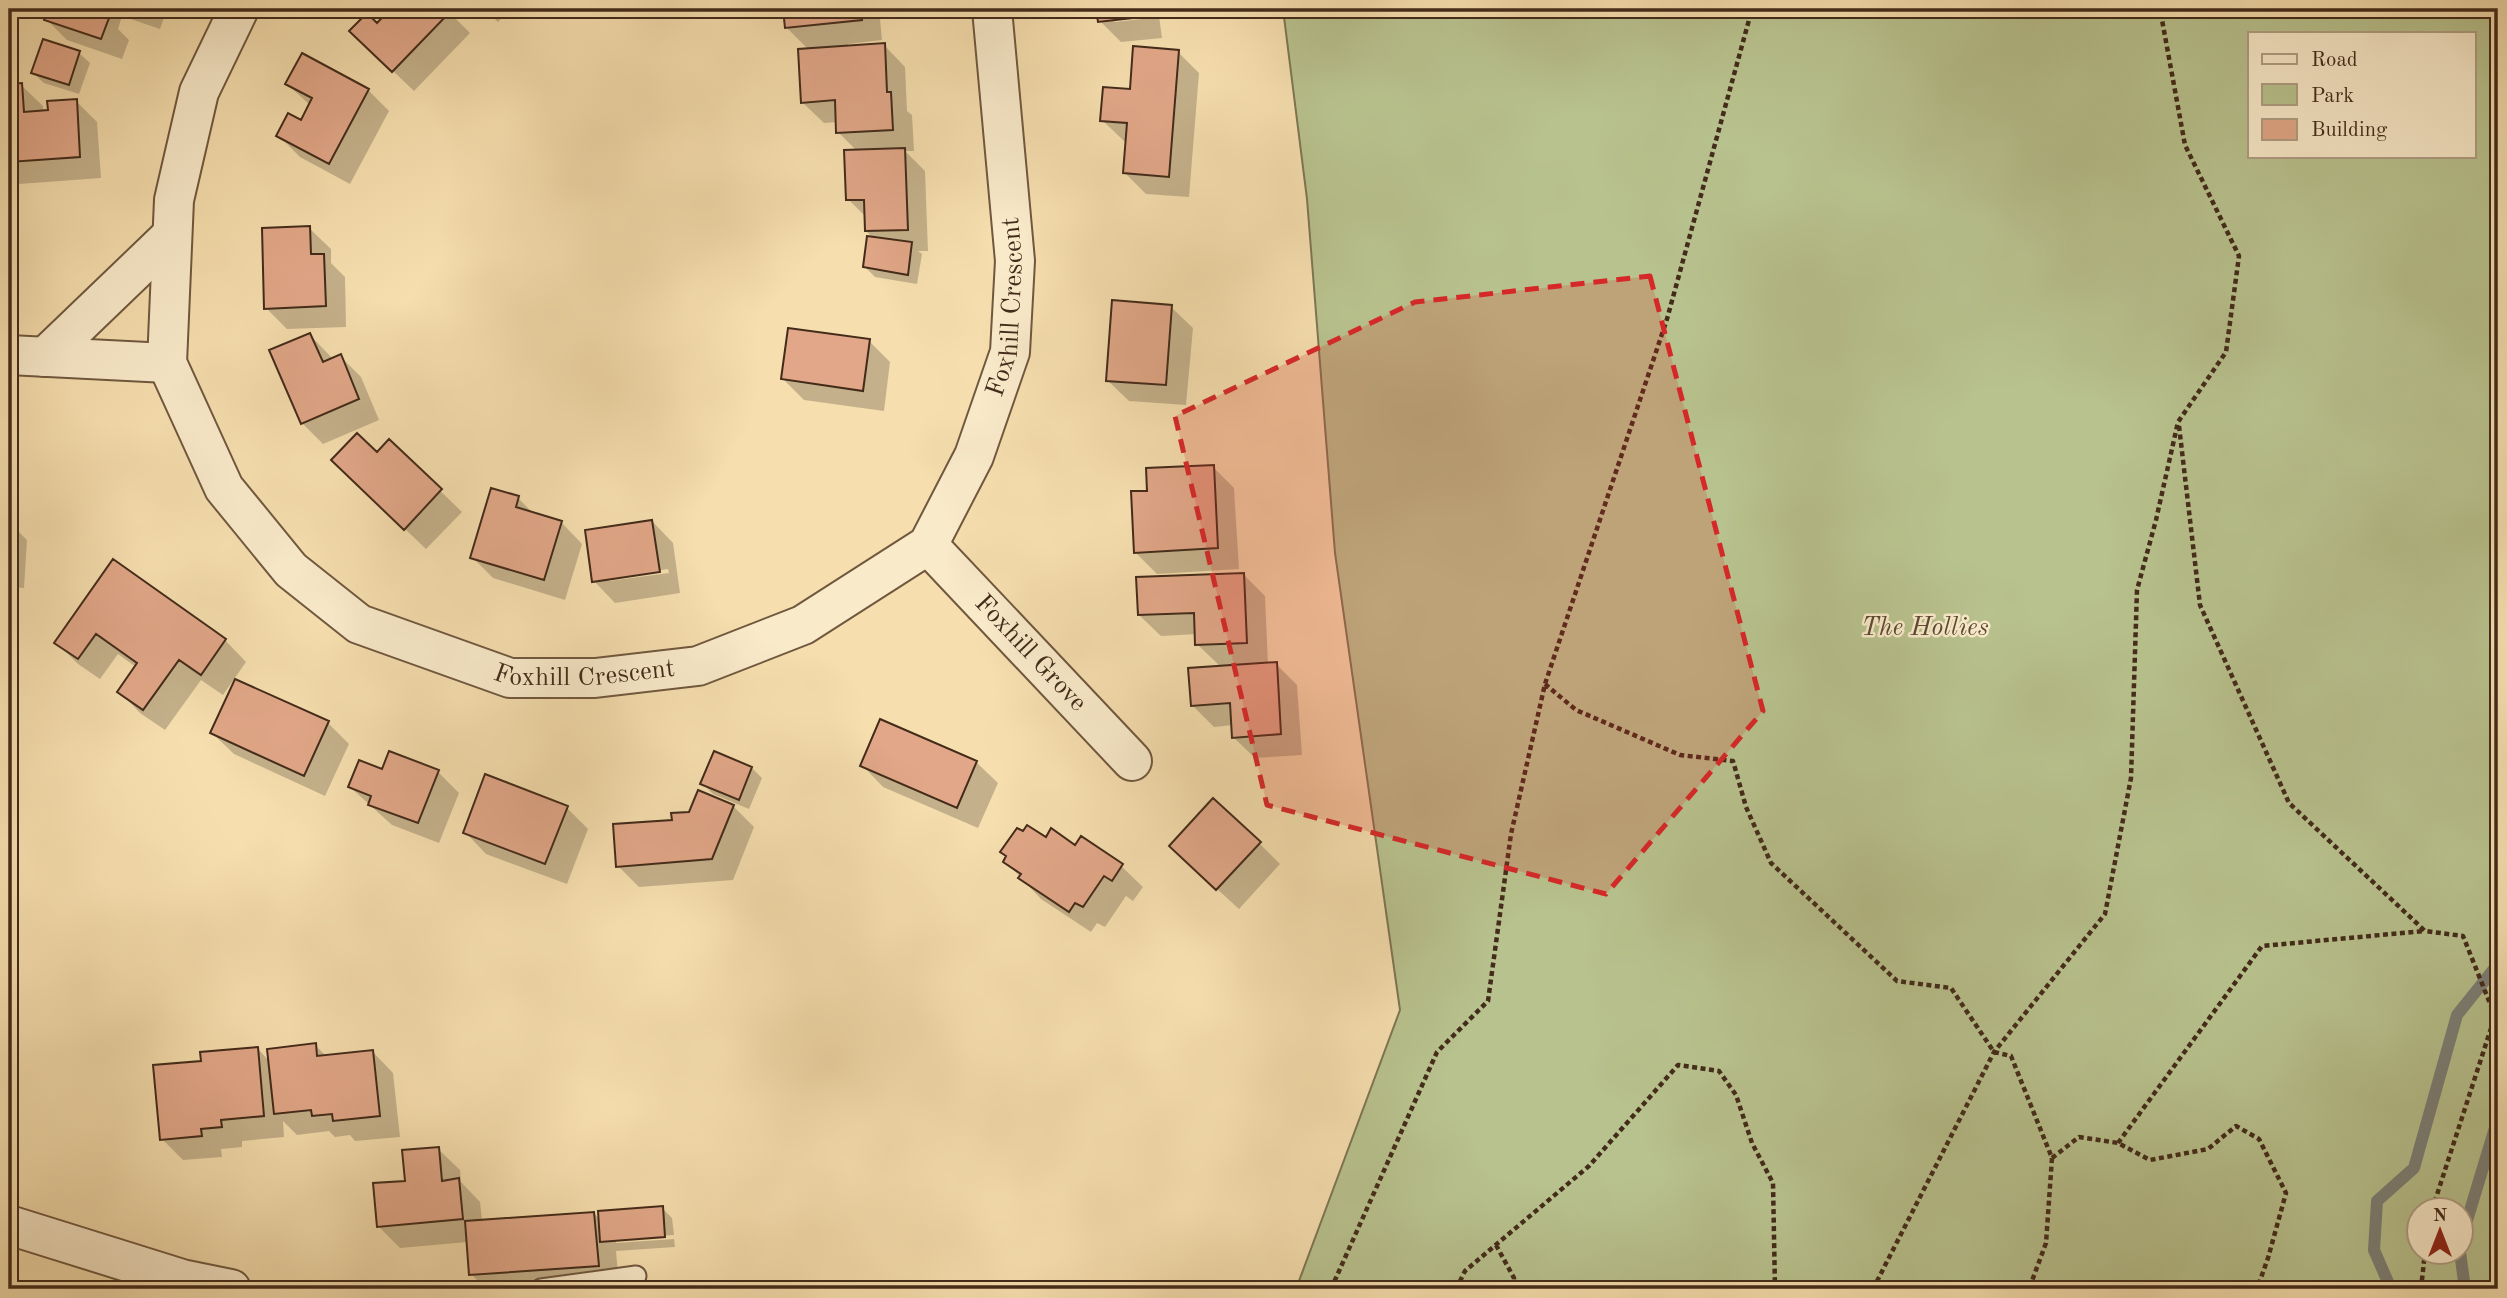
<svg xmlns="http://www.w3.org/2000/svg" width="2507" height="1298" font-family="'Old Standard TT',serif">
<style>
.green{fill:#b8c28e;stroke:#7e7654;stroke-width:2;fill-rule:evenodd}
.shadow{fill:#0003;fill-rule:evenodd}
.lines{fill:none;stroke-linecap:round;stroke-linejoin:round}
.stream{stroke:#7c8078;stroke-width:12}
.building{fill:#e1a788;stroke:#432b1a;stroke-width:2}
.lane-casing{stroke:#70583f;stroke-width:23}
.street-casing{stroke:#70583f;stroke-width:42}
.path{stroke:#432b1a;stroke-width:4.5;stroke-dasharray:5 3.5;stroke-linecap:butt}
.lane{stroke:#f9eaca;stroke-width:19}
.street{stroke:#f9eaca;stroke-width:38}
.marked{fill:#d62828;fill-opacity:0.2;stroke:#d62828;stroke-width:5;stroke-dasharray:14 9;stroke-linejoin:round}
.labels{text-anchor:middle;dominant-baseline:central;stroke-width:5;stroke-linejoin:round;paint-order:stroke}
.street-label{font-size:26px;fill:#432b1a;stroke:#f9eaca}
.park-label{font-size:26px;font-style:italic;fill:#5a4931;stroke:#f9eaca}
</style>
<rect width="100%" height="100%" fill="#f6deae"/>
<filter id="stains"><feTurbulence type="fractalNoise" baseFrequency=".00286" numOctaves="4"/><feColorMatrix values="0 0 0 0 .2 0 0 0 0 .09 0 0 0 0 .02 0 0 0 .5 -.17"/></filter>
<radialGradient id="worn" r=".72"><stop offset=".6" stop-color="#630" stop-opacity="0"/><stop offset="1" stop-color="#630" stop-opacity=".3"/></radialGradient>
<path class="green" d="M1283 9H2498V1289H1296L1400 1010 1335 553 1307 199ZM2250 33H2474V156H2250ZM2420 1210H2462V1252H2420Z"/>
<path class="shadow" d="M50 9H167L160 29 122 16 118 29 129 40 122 59 67 40 46 19Z
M392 9H446L470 33 414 91 373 52 377 25Z
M485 9H510L498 22Z
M784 9H879L882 40 848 44V47L884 45 905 67 907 111 912 115 914 151H905L925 171 928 251H918L922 254 917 284 875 277 865 267 874 239 866 231V217L848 199 857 151 838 132V122L824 123 802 102 809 50 787 28Z
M1098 9H1158L1162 38 1121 42 1100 21ZM1150 14V18L1115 22 1112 18Z
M44 41 79 53 90 63 79 94 44 83 33 73Z
M1178 52 1199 73 1189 197 1146 194 1124 172 1127 141H1124L1102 120 1131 91Z
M287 84 368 90 389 111 350 184 300 157 278 135 301 122 310 105Z
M21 85 43 106V112L76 101 97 122 101 178 19 184 9 174V86Z
M309 228 331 249V263L345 277 346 327 287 329 266 308Z
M1171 307 1193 328 1186 405 1129 401 1107 380Z
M310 335 333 359 340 356 361 377 379 420 323 444 302 423Z
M869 341 890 362 884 411 804 400 782 378Z
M389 441 462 512 426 549 355 481Z
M1213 467 1234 488 1239 569 1157 574 1136 553Z
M518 498 535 515 561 522 582 544 565 600 493 578 472 557Z
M652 521 673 543 680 593 615 603 594 581ZM668 569 669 573 609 581V578Z
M9 522 27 540 24 588 9 587Z
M114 562 225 640 246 662 223 695 201 680 165 730 140 713 119 691 136 667 118 654 100 679 78 664 57 643Z
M1244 575 1265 596 1268 664H1276L1297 685 1302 755 1255 758 1233 737V725L1214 727 1192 705 1221 667 1197 644V634L1161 636 1139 615Z
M328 723 349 744 325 796 234 754 212 733Z
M976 762 998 783 978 828 883 787 862 765Z
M752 768 762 778 749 809 713 794 702 783Z
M383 771 438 772 459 793 439 843 392 825 350 787Z
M733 806 754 827 733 880 639 887 618 866 673 821Z
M567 808 588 829 567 884 486 854 465 832Z
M1046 840 1121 866 1143 887 1133 901 1126 896 1105 927 1097 923 1091 932 1041 899 1005 861Z
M1259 843 1280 864 1239 909 1193 867Z
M315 1045 327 1057 372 1051 393 1073 400 1137 355 1141 350 1135 335 1137 329 1131 297 1135 283 1121 284 1137 242 1141V1147L221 1149 222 1157 183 1160 162 1139 203 1063 257 1048 270 1062Z
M438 1149 460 1170 461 1182 480 1202 482 1221 594 1213 600 1220 662 1208 672 1218 674 1235 616 1239V1243L674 1239 675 1247 616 1251 619 1286 577 1289H486L471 1274 468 1242 400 1248 379 1227 406 1182Z"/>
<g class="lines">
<path class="stream" d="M2462 1237 2498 1118
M2460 1252 2465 1289
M2391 1289 2374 1250 2377 1201 2414 1168 2457 1015 2498 964"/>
</g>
<path class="building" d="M48 9H96L95 13 109 18 101 39 44 20Z
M390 9H448L451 11 392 72 349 31 367 13 377 23Z
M783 9H861L862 20 785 28Z
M1096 9H1140L1141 17 1098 22Z
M43 39 80 51 69 85 31 73Z
M885 43 887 92H891L893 130 836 133 835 100 801 103 798 49Z
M1133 46 1179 50 1169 177 1123 173 1127 123 1100 121 1103 87 1130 89Z
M302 53 369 89 329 164 276 136 288 113 301 120 312 98 285 84Z
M22 83 24 112 48 110 47 101 77 99 80 157 9 162V84Z
M905 148 908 230 865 231 864 200H846L844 150Z
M310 226 311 254H324L326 306 264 309 262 228Z
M867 236 912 242 908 275 863 267Z
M1112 300 1172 305 1166 385 1106 381Z
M788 328 870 339 863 391 781 379Z
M310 333 323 362 341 354 359 399 301 424 269 350Z
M357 433 377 452 389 439 442 489 404 530 331 460Z
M1214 465 1218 548 1134 553 1131 491H1147L1146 468Z
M491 488 519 496 516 507 562 521 544 580 470 558Z
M652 520 660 572 592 582 585 530Z
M113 559 226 639 201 675 179 660 143 710 117 692 137 663 96 634 78 659 54 643Z
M1244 573 1247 643 1195 645 1194 613 1138 615 1136 577Z
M1277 662 1281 734 1232 738 1230 703 1191 706 1188 668Z
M235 679 329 721 304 776 210 733Z
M880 719 977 761 957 808 860 766Z
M389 751 439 770 418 823 368 805 371 796 348 787 359 760 382 769Z
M714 751 752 767 739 800 700 784Z
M485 774 568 806 545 864 463 833Z
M698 790 734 805 712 859 616 867 613 824 672 820 671 813 689 812Z
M1213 798 1261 842 1216 890 1169 846Z
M1027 825 1046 837 1051 828 1075 845 1081 836 1123 864 1112 881 1104 876 1083 907 1075 903 1069 912 1018 878 1021 874 1003 862 1006 856 1000 852 1017 828 1023 831Z
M316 1043 317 1056 373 1050 380 1116 333 1121 332 1114 312 1116 311 1110 274 1114 267 1049Z
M258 1047 264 1116 221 1120 222 1127 201 1129 202 1136 160 1140 153 1065 201 1061 200 1052Z
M439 1147 442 1181 459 1178 463 1219 377 1227 373 1183 405 1181 402 1150Z
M663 1206 665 1237 600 1242 598 1211Z
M594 1212 599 1266 469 1275 465 1221Z"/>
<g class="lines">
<defs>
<path id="lane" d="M541 1289 636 1276"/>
<g id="street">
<path id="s1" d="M239 9 199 92 174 200 167 363 224 488 291 570 359 624 510 678H595L698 666 803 625 928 545 974 456 1010 352 1015 261 992 9"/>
<path d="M9 355 167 363"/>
<path d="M45 357 172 235"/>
<path id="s2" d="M928 545 1132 761"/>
<path d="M9 1225 182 1279 231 1289"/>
</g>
</defs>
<use href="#lane" class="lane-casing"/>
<use href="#street" class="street-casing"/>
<path class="path" d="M2179 426 2200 605 2289 803 2425 931 2463 936 2495 1016
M1545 684 1576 710 1680 755 1733 761 1746 807 1771 863 1897 981 1951 988 1994 1052 2011 1056 2052 1158 2046 1243 2029 1289
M2118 1143 2262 946 2424 931
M2052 1158 2079 1137 2118 1143 2150 1160 2208 1149 2236 1126 2259 1139 2286 1193 2268 1258 2257 1289
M2432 1210 2495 1016 2498 1014
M1496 1245 1514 1278 1513 1289
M1331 1289 1437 1052 1488 1001 1511 834 1545 684 1667 319 1752 9
M1456 1289 1465 1271 1589 1166 1678 1065 1719 1071 1736 1095 1752 1143 1773 1183 1775 1289
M1873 1289 1994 1052 2105 914 2131 778 2137 590 2156 520 2178 422 2226 352 2239 256 2185 145 2160 9
M2421 1289 2425 1252"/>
<use href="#lane" class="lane"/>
<use href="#street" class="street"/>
</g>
<path class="marked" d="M1650 276 1763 711 1606 894 1267 805 1175 416 1415 302Z"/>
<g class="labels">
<g class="street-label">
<text stroke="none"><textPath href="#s1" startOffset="1561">Foxhill Crescent</textPath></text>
<text stroke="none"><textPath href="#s2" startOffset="149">Foxhill Grove</textPath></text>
<text stroke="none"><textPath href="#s1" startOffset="931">Foxhill Crescent</textPath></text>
</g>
<g class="park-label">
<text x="1925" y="628">The Hollies</text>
</g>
</g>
<rect width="2507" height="1298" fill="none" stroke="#f6deae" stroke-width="35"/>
<rect x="10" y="10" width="2486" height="1277" fill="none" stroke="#432b1a" stroke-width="3.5"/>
<rect x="18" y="18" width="2472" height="1263" fill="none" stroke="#432b1a" stroke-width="2"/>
<rect x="2248" y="32" width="228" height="126" fill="#f9eaca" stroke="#b09e84" stroke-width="2"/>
<rect x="2262" y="54" width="35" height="10" fill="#f9eaca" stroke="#b09e84" stroke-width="2"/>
<text x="2311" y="66" font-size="21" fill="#432b1a">Road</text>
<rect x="2262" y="84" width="35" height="21" fill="#b8c28e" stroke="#b09e84" stroke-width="2"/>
<text x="2311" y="102" font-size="21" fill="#432b1a">Park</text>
<rect x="2262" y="119" width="35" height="21" fill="#e1a788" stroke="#b09e84" stroke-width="2"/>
<text x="2311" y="136" font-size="21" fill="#432b1a">Building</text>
<g transform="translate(2440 1231)"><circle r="33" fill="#f9eaca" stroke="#b09e84" stroke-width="2"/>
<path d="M0-5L12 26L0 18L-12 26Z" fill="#8f2418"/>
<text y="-10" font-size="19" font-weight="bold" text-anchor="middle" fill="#432b1a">N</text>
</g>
<rect width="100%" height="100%" filter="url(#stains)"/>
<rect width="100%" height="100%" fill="url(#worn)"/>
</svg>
